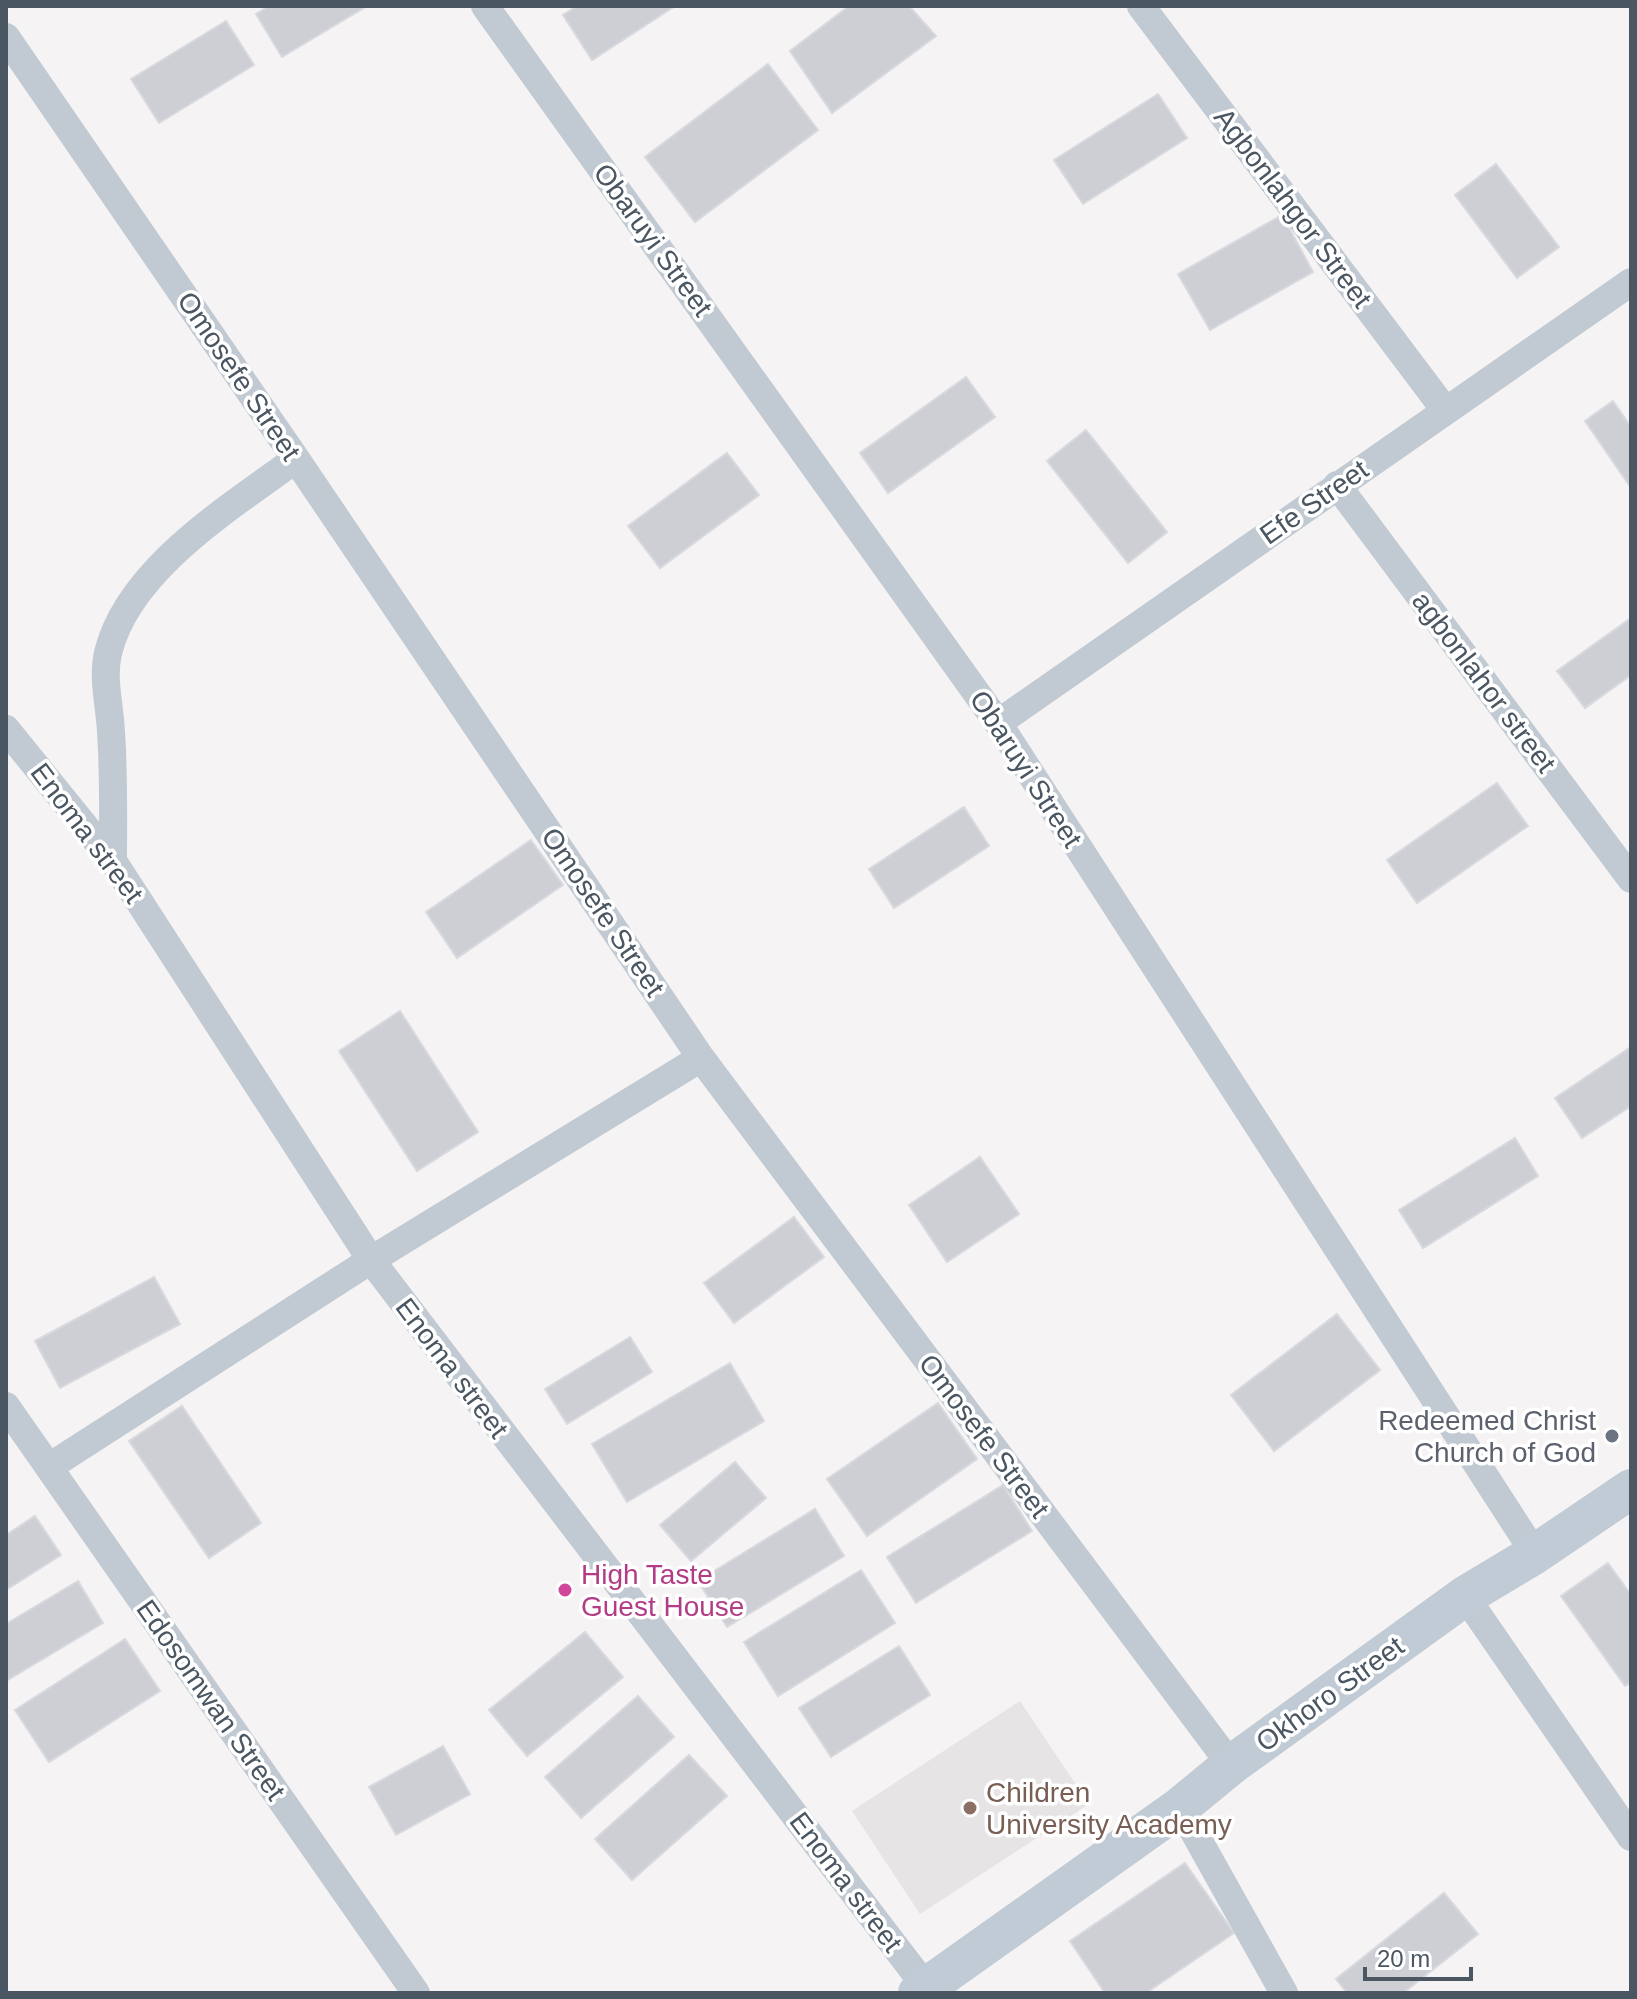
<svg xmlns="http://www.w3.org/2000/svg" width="1637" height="1999" font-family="Helvetica,sans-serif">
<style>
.education{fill:#e6e4e5}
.building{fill:#cdcfd5;stroke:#d7d9de;stroke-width:2}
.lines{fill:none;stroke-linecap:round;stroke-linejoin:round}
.street{stroke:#c1cad2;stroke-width:28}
.secondary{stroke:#c1cbd6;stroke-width:40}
.worship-dot{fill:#6b7280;stroke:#fff;stroke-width:3}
.hotel-dot{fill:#d1479c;stroke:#fff;stroke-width:3}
.education-dot{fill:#8d6e63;stroke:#fff;stroke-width:3}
.labels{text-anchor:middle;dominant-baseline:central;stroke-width:7;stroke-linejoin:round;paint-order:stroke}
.street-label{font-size:28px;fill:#4a5661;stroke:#fff}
.worship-label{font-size:28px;fill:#5b616d;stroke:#fff;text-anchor:end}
.hotel-label{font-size:28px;fill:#b23c85;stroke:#fff;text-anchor:start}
.education-label{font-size:28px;fill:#785e54;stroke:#fff;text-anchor:start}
</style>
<rect width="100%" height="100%" fill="#f5f3f3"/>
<path class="education" d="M1020 1701 1089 1804 920 1914 852 1811Z"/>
<path class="building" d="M269 6H367L282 57 256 14Z
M577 6H675L592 60 563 15Z
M849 6H909L936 36 832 113 790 51Z
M226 21 254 65 159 123 131 79Z
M768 64 818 130 695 222 645 157Z
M1158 94 1187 138 1083 204 1054 160Z
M1496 164 1559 247 1517 278 1455 195Z
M1282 215 1313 272 1210 330 1178 274Z
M966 377 995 417 888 493 860 453Z
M1613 401 1631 427V483L1629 485 1585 421Z
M1086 430 1167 532 1128 563 1047 461Z
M727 453 759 495 660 568 628 526Z
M1631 618V675L1585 708 1557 671Z
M1497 783 1528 826 1417 903 1387 860Z
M964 807 989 846 894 908 869 869Z
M531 840 563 885 457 958 426 912Z
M400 1011 478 1132 417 1171 339 1051Z
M1631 1047V1106L1582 1138 1555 1098Z
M1515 1138 1538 1176 1423 1248 1399 1210Z
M980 1157 1019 1214 947 1262 909 1205Z
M794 1217 824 1257 734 1323 704 1283Z
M154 1277 180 1324 60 1388 35 1341Z
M1337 1314 1380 1370 1274 1451 1231 1395Z
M630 1337 652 1372 567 1424 545 1389Z
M730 1363 764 1421 627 1502 592 1444Z
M938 1403 977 1459 867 1536 827 1479Z
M182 1406 261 1523 209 1558 129 1441Z
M735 1462 766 1498 691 1561 660 1525Z
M1003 1485 1032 1531 916 1603 887 1557Z
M815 1509 844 1556 727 1627 698 1581Z
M35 1516 61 1555 6 1590V1535Z
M1608 1563 1631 1595V1682L1625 1686 1561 1596Z
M861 1570 895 1623 778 1696 744 1642Z
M78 1581 103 1623 6 1681V1624Z
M585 1632 623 1677 527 1756 489 1710Z
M125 1639 160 1691 49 1762 15 1710Z
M899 1646 930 1695 831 1757 799 1708Z
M638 1696 674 1737 581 1818 545 1777Z
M443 1746 470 1794 396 1835 369 1787Z
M689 1755 727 1796 632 1880 595 1839Z
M1185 1863 1234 1933 1146 1993H1105L1070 1941Z
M1444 1893 1478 1934 1403 1993H1347L1336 1979Z"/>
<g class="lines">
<path class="street" d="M485 6 998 723 1535 1554
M1141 6 1445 410
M6 37 296 459 701 1058 1231 1765
M1337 485 1631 879
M998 723 1631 282
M6 729 113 861 371 1260 926 1987
M113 861C113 818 114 775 111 732 110 707 102 679 108 653 128 569 231 507 296 459
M6 1406 416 1993
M49 1467 371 1260 701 1058
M1465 1596 1631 1837
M1180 1807 1284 1993"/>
<path class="secondary" d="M918 1993 1180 1807 1231 1765 1465 1596 1535 1554 1631 1489"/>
</g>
<circle class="worship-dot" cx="1612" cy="1436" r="8"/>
<circle class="hotel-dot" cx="565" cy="1590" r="8"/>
<circle class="education-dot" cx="970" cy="1808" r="8"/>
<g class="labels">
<g class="street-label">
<text transform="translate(1293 208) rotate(53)">Agbonlahgor Street</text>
<text transform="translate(653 240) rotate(54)">Obaruyi Street</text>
<text transform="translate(239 376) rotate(56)">Omosefe Street</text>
<text transform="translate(1314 502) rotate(-35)">Efe Street</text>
<text transform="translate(1484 682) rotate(53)">agbonlahor street</text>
<text transform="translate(1026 769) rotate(57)">Obaruyi Street</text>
<text transform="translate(87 833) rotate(53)">Enoma street</text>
<text transform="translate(603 912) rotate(56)">Omosefe Street</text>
<text transform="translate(452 1368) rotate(53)">Enoma street</text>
<text transform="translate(984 1436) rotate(53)">Omosefe Street</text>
<text transform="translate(1330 1694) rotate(-36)">Okhoro Street</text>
<text transform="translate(211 1700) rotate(55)">Edosomwan Street</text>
<text transform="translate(846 1882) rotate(53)">Enoma street</text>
</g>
<g class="worship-label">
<text x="1596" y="1420">Redeemed Christ<tspan x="1596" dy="32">Church of God</tspan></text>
</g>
<g class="hotel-label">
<text x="581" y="1574">High Taste<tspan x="581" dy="32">Guest House</tspan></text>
</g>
<g class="education-label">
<text x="986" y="1792">Children<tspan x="986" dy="32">University Academy</tspan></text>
</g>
</g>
<rect width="1637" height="1999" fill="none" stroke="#4a5661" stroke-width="16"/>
<path d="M1365 1967v12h106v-12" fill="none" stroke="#4a5661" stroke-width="4"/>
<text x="1377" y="1967" font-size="24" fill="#4a5661" stroke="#ffffff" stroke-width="6" paint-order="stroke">20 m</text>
</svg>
